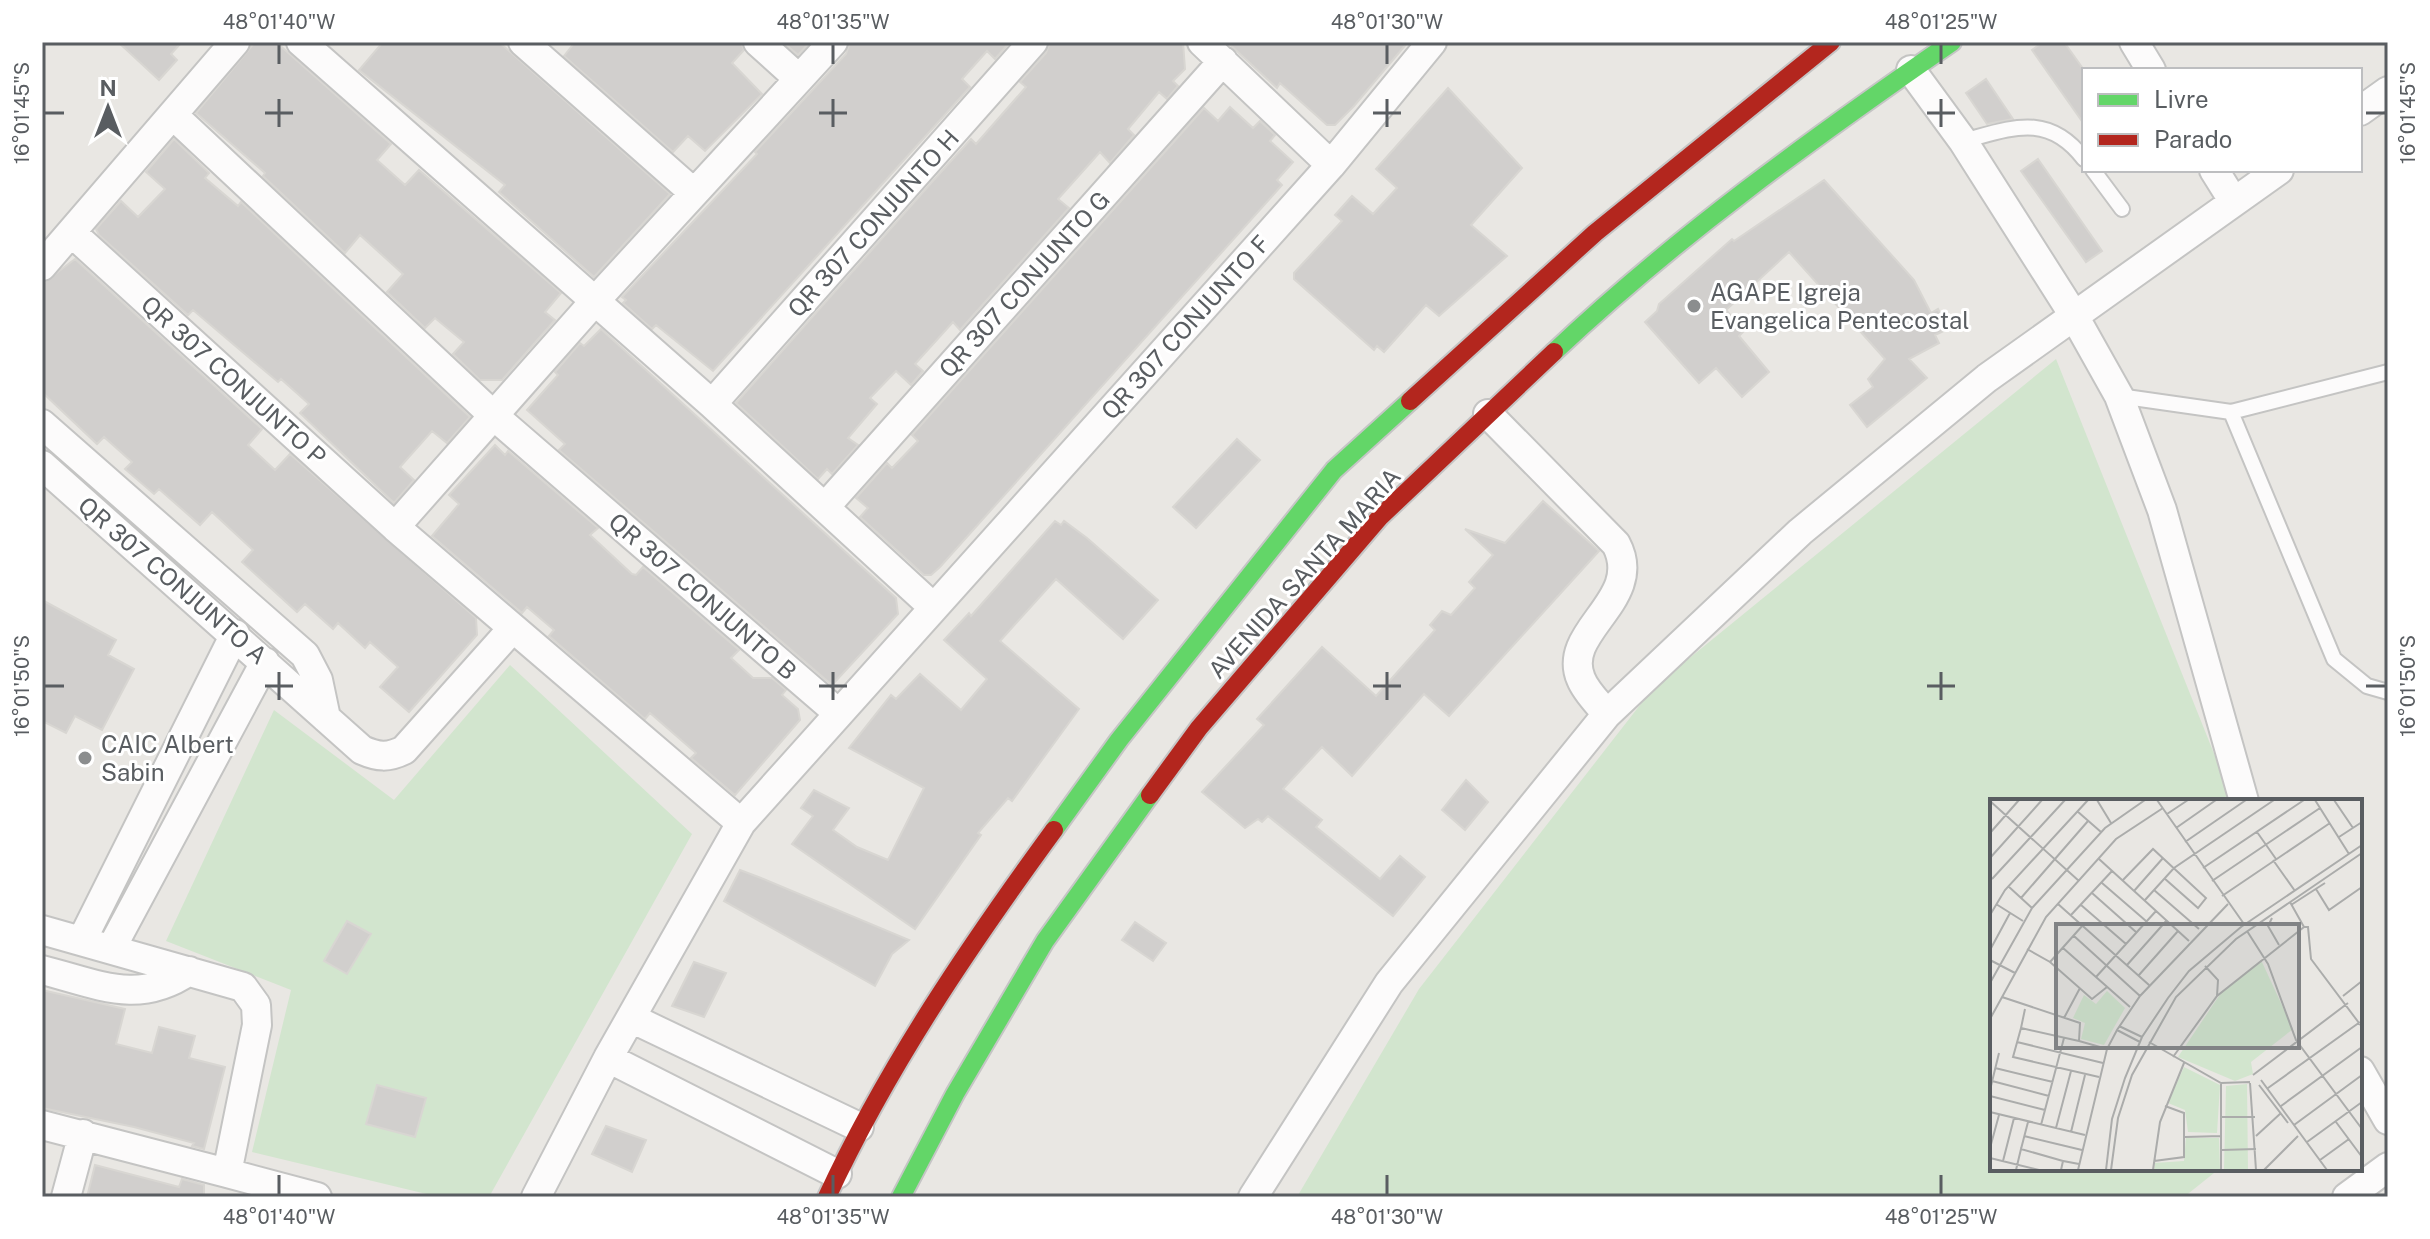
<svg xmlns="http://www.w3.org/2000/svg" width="2430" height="1239" font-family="'Public Sans',sans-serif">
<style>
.green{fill:#d2e5ce}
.building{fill:#d1cfcd;stroke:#d8d6d2;stroke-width:2}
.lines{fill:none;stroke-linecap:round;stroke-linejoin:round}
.lane-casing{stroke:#c4c4c3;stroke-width:18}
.street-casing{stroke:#c4c4c3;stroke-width:32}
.fast-casing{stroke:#c5c5c5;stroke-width:22}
.jam-casing{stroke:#c5c5c5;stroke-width:22}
.lane{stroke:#fcfbfb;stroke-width:14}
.street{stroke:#fcfbfb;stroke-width:28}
.fast{stroke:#63d668;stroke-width:18}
.jam{stroke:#b3261e;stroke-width:18}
.ticks{fill:none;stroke:#595d61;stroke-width:3}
.poi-dot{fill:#8b8d8e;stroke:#fff;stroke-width:3}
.labels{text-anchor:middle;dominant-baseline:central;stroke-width:6;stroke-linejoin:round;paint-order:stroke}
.street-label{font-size:24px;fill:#595d61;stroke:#fff}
.poi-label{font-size:24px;fill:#595d61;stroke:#fff;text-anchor:start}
.inset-road{fill:none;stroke:#abacab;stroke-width:2}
.view{fill:#818385;fill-opacity:0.15;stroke:#818385;stroke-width:4}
.inset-edge{fill:none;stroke:#595d61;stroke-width:4}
.neatline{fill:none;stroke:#595d61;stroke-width:3}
.ticks-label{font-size:20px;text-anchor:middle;fill:#595d61}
</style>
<rect width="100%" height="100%" fill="#e9e7e3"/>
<path class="green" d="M2056 359 2233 801H1992V1169H2219L2184 1197H1297L1419 989 1654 687Z
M510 665 692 834 489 1197H439L252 1152 291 990 166 941 274 710 394 800Z"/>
<path class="building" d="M118 42H182L171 54 177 60 159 80Z
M255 42H276L391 144 377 160 405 185 419 170 561 293 545 312 555 320 502 380H480L453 354 464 342 435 318 425 328 387 292 403 274 360 235 345 253 263 176 265 173 196 113Z
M383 42H499L670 194 594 277 499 192 505 185 359 70Z
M575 42H741L744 50 732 63 762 94 705 151 688 136 673 152 564 56Z
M783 42H810L798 55Z
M850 42H1010L995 59 987 51 962 79 970 87 713 371 656 325 652 329 623 303 626 300 622 297 757 154 755 152 846 54Z
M1050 42H1183L1185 69 1173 81 1178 86 1167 99 1159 92 1128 129 1134 135 1110 163 1100 152 1058 199 1069 208 960 330 953 322 915 364 923 371 911 385 896 371 870 398 877 404 848 438 858 445 832 474 827 469 818 479 736 403 932 182 971 139 976 144 1026 87 1020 82 1046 53Z
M1227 42H1408L1354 106 1335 125H1327L1280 83 1277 88Z
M2043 42H2064L2084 70V124L2032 50Z
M1986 79 2013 119 1987 124 1966 93Z
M1448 88 1522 168 1471 225 1507 256 1439 316 1426 305 1384 352 1377 346 1374 350 1294 279V273L1342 221 1335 215 1352 196 1373 214 1397 188 1376 169Z
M1230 107 1253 128 1260 121 1275 135 1270 141 1293 162 1277 180 1282 185 940 567 931 575H924L860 517 868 508 856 498 887 463 892 468 918 441 912 435 1204 108 1218 121Z
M174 139 209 173 205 178 238 206 241 202 470 417 447 443 432 431 400 467 414 480 394 503 300 413 309 404 281 379 278 382 193 310 188 315 99 235 96 229 121 201 138 217 165 189 146 172Z
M2038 159 2102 251 2086 262 2021 171Z
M1824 180 1914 280 1931 313 1938 309 1948 329 1935 335 1939 343 1909 359 1927 378 1867 427 1850 405 1873 387 1868 379 1885 359 1789 252 1726 310 1744 331 1739 336 1769 372 1742 397 1716 368 1699 383 1645 322 1657 311 1659 304 1732 239 1734 241Z
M75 259 262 429 248 445 275 470 290 454 476 618 477 635 409 712 380 687 398 667 370 642 365 648 338 623 333 629 305 604 297 612 242 562 253 550 212 512 200 525 159 489 154 494 125 469 132 462 104 437 97 444 42 392V284Z
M601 329 896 598 898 614 832 685 559 450 565 444 527 410 558 375 555 372 580 343 584 346Z
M1237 439 1260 460 1196 528 1173 507Z
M495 445 505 455 508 451 598 528 590 535 632 574 636 575 643 567 739 650 731 658 753 678H772L786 690 782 695 798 709 800 720 735 795 691 758 696 753 650 713 645 719 549 636 554 630 527 607 522 613 432 536 459 504 449 495Z
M1543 501 1599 551 1449 716 1424 694 1352 776 1322 747 1283 789 1322 820 1316 827 1380 879 1400 856 1425 877 1393 916 1268 816 1262 822 1258 819 1245 828 1202 792 1264 725 1257 719 1322 647 1376 696 1435 630 1430 625 1442 611 1451 615 1475 588 1469 582 1493 555 1465 529 1505 543Z
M1055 521 1061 525 1064 521 1087 538 1158 600 1123 639 1056 579 1000 641 1079 709 1012 801 1008 798 978 833 981 835 915 929 792 844 813 816 801 808 814 790 849 808 833 830 857 847 888 860 924 788 849 748 891 695 896 699 920 674 961 710 987 679 944 640 969 613 971 616Z
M42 600 116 640 108 655 134 669 102 730 75 716 66 733 42 721Z
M1466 780 1488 802 1465 830 1442 810Z
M740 870 761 878 909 940 892 954 875 986 724 901Z
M347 921 371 934 347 974 324 961Z
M1135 922 1166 943 1153 961 1122 940Z
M694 962 726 973 704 1017 672 1006Z
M42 990 125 1009 116 1044 152 1053 159 1027 195 1036 189 1058 225 1067 204 1149 192 1146 194 1143 134 1127 42 1108Z
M377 1085 426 1098 415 1137 366 1124Z
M606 1126 646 1140 632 1172 592 1154Z
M95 1165 179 1187 182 1179 204 1185V1197H87Z"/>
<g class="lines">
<defs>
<path id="lane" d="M1963 141C2012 128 2048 112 2084 159
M2093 170 2122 209
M2119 396 2231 412 2388 372
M2231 412 2334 659 2367 686 2388 692"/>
<path id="street" d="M301 42 712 404 933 607
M523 42 694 193
M758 42 799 79
M1202 42 1331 165
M2134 42 2151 70
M1911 70 1963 141 2073 314 2119 396 2162 510 2244 801
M2360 111 2388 91
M174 116 494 416 837 712
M2214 170 2234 202
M72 233 395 527 741 823
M42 266 235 42
M712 404 1033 42
M1488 414 1616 544C1646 600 1560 631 1581 679 1586 692 1599 704 1607 714
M42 424 305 655 318 680 326 718
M42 465 362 750C378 757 388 758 404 750L512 629
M825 507 1223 61
M395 527 594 302 833 42
M42 930 243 987 256 1005 257 1025 227 1173 317 1197
M82 940 235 634
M111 949 265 662
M42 970C98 984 138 1006 189 971
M631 1018 859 1127
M608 1058 837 1174
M2360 1071 2388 1120
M42 1125 227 1173
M66 1197 83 1134
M536 1197 608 1058 741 823 1331 165 1432 42
M1253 1197 1389 983 1607 714 1800 532 1987 378 2279 170
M2347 1197 2388 1167"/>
<path id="fast" d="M1554 352C1677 236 1813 138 1952 42
M1054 830 1119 740 1334 470 1410 401
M901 1197 955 1094 1045 941 1150 795"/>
<path id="jam" d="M1410 401 1595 233 1831 42
M1150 795 1199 728 1380 517 1554 352
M827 1197C887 1067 970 945 1054 830"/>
</defs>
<use href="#lane" class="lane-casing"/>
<use href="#street" class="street-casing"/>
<use href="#fast" class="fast-casing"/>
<use href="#jam" class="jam-casing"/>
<use href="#lane" class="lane"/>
<use href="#street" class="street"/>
<use href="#fast" class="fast"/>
<use href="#jam" class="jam"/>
</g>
<path class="ticks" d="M279 44V64M833 44V64M1387 44V64M1941 44V64M279 99V127M833 99V127M1387 99V127M1941 99V127M44 113H64M265 113H293M819 113H847M1373 113H1401M1927 113H1955M2366 113H2386M279 672V700M833 672V700M1387 672V700M1941 672V700M44 686H64M265 686H293M819 686H847M1373 686H1401M1927 686H1955M2366 686H2386M279 1175V1195M833 1175V1195M1387 1175V1195M1941 1175V1195"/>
<g class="poi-dot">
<circle cx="1694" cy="306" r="8"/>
<circle cx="85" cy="758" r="8"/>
</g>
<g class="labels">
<g class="street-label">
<text transform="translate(873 223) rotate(-48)">QR 307 CONJUNTO H</text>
<text transform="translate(1024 284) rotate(-48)">QR 307 CONJUNTO G</text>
<text transform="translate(1185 327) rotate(-48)">QR 307 CONJUNTO F</text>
<text transform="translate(234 380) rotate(42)">QR 307 CONJUNTO P</text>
<text transform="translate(1304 573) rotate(-48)">AVENIDA SANTA MARIA</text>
<text transform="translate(173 580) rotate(41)">QR 307 CONJUNTO A</text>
<text transform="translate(703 596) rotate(41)">QR 307 CONJUNTO B</text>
</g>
<g class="poi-label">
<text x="1710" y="292">AGAPE Igreja<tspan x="1710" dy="28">Evangelica Pentecostal</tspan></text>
<text x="101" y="744">CAIC Albert<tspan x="101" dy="28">Sabin</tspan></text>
</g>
</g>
<g transform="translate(1990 799)">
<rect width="372" height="372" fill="#e9e7e3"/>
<path d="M271 161 303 230 261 263 263 275 245 282 188 258 231 194ZM117 192 135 209 114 246 91 240 95 224 83 219 94 196 106 205ZM194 268 230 286 227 334 198 333 195 311 178 304ZM257 285 258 371H234L236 287ZM196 339H229L230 371H164L165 364 194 362Z" fill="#d2e5ce"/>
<path class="inset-road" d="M107 1 121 24M167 1 254 125M325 1 359 55M344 1 363 29M0 2 89 82M87 12 111 33M177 15 198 1M186 29 226 1M267 33 286 60M0 34 29 1M349 38 372 23M195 43 256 1M0 59 52 1M109 60 199 142M283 61 305 92M213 69 314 1M2 80 75 1M132 82 163 50 216 99 208 109 174 79M222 82 330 9M112 84 156 122M18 87 42 109M326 90 339 111 372 88M164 91 209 130M144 92 173 59M102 94 146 133M232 97 340 24M31 99 98 22M155 101 184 69 284 1M6 105 33 122M68 105 159 186M91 106 136 145M301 106 335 84M0 116 15 91 98 1M81 116 122 72M282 119 278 127 289 146M314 128H318L321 160 372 228M257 132 278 165 306 241 372 330M84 137 150 197M73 149 140 208M37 150 60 163 102 200 117 188M0 151 20 114M0 161 25 174M60 163 93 126M137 166 177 121M215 167 228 181 227 197M149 176 188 132M106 178 166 112M0 184 42 109 115 29 155 1M353 197 372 182M12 198 90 224 89 242 117 250M35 210 31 229 89 242M74 219 90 189M0 220 56 118 126 40 173 9M129 227 152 238M31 229 23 258 109 278M127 231 150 243M27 243 113 264M159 243 231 284 260 283M183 258 227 197 314 128 300 103M5 269 63 283M263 276 358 204M271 281 337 371M2 282 59 297M231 284V371M260 284 266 371M269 286 298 324M278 289 370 223M0 291 9 254M0 297 55 311M291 307 372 248M0 313 95 336M231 318H265M346 323 372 358M51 326 74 239M304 326 372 276M66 329 81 272M81 333 95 276M34 337 92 351M266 337 291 314M195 338 231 337M317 343 372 303M0 349 9 316M31 350 38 323M232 351 266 350M0 359 49 371M330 361 359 340M13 362 24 319M164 362 194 358V314L175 307M26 371 31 350 73 362M71 371 73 362 89 365M88 371 117 250 127 231 150 197 238 105M116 371 122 320 135 279 152 238 178 199 199 172 251 128 372 46M121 371 128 319 142 276 186 198 246 140 372 54M163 371 170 323 194 264M274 371 308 337"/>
<path class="view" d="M66 125H309V249H66Z"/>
<rect width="372" height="372" class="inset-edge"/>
</g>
<rect width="2430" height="1239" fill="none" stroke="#ffffff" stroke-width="88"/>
<rect x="2082" y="68" width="280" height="104" fill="#ffffff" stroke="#bdbec0" stroke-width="2"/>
<rect x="2098" y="94" width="40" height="12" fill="#63d668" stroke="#bdbec0" stroke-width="2"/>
<text x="2154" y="108" font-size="24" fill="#595d61">Livre</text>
<rect x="2098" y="134" width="40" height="12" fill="#b3261e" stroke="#bdbec0" stroke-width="2"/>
<text x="2154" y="148" font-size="24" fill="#595d61">Parado</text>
<g transform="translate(108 108)" stroke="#ffffff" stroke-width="6" paint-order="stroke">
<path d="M0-6L14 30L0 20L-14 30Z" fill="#595d61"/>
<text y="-12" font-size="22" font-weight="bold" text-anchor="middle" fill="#595d61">N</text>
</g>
<rect x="44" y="44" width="2342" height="1151" class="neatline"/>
<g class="ticks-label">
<text x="279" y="29">48°01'40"W</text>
<text x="833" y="29">48°01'35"W</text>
<text x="1387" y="29">48°01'30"W</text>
<text x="1941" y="29">48°01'25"W</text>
<text transform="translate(22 113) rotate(-90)" y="7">16°01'45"S</text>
<text transform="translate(2408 113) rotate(-90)" y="7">16°01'45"S</text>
<text transform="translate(22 686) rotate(-90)" y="7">16°01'50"S</text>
<text transform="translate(2408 686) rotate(-90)" y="7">16°01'50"S</text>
<text x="279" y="1224">48°01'40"W</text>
<text x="833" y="1224">48°01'35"W</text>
<text x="1387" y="1224">48°01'30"W</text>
<text x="1941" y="1224">48°01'25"W</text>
</g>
</svg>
